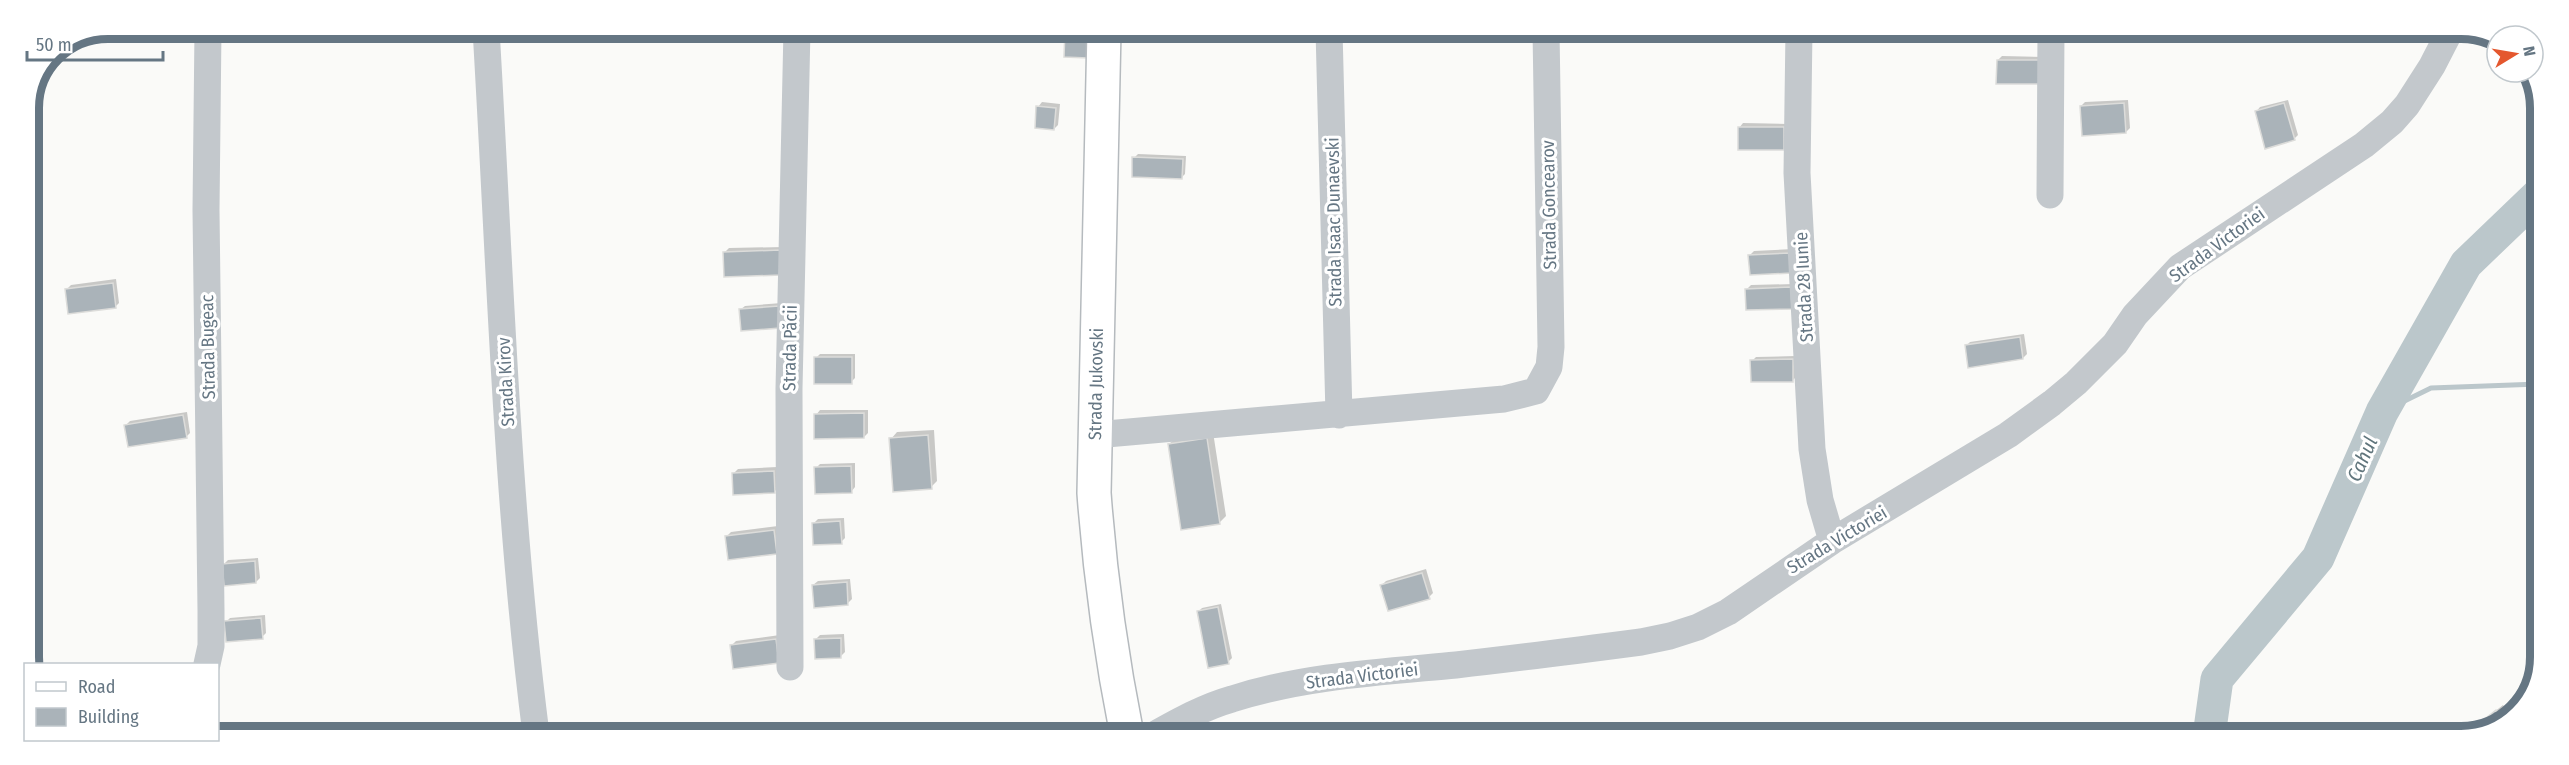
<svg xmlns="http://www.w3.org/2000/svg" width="2569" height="765" font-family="'Fira Sans Condensed',sans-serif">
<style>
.shadow{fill:#0003}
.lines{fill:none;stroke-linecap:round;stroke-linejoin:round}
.stream{stroke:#bbc7cb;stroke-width:5}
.river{stroke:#bbc7cb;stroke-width:33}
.building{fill:#aab3b9;stroke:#dcdcda;stroke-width:1.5}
.major-casing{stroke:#b5babe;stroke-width:36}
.minor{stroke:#c3c8cc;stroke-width:27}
.major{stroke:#fff;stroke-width:33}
.labels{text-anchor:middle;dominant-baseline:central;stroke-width:6;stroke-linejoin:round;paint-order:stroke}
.street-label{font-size:18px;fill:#657683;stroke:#fff}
.water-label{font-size:20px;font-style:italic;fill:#60757c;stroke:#fff}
.rim{fill:none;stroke:#657683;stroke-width:8}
</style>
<rect width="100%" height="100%" fill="#fafaf8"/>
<path class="shadow" d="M2002 56 2045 57 2041 83 1998 60Z
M2128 100 2130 128 2126 132 2081 106 2085 102Z
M2288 100 2298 135 2294 139 2256 112 2260 107Z
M1042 102 1060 104 1058 125 1054 129 1038 107Z
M1743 123 1788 124 1784 149 1739 128Z
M1138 154 1186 156 1185 174 1181 178 1134 158Z
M784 247 785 270 725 252 729 248Z
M1794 249 1795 267 1750 255 1754 251Z
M116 279 119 303 115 307 67 289 71 285Z
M1795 284 1796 303 1747 289 1751 285Z
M782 303 784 322 740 310 745 306Z
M2024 334 2027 354 2023 358 1966 346 1970 342Z
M820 354H855V378L851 382 816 358Z
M1796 356 1797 376 1793 380 1752 361 1756 357Z
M820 410H868V433L864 437 816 415Z
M187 412 190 433 186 437 126 425 130 421Z
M934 430 937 481 931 487 891 439 897 432Z
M1213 432 1226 516 1219 523 1169 444 1176 438Z
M855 463V487L851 492 816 468 820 464Z
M777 467 778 488 774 492 734 473 738 469Z
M844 518 845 538 841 542 814 523 818 519Z
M778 526 781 549 727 536 731 532Z
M258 558 260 578 256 582 224 564 228 560Z
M1426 569 1433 593 1429 597 1382 585 1386 581Z
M850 579 852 599 848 603 813 585 818 581Z
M1221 604 1232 658 1228 662 1198 612 1202 608Z
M265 615 266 633 262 637 226 622 230 618Z
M844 634 845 652 841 656 816 639 820 635Z
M780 635 783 657 732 645 736 641Z
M2503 705 2512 716 2510 720 2475 732 2479 724Z"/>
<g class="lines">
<path class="stream" d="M2382 412 2431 388 2539 384"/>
<path class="river" d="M2209 736 2217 679 2318 558 2382 412 2466 264 2540 193"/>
</g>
<path class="building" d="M1065 30H1090L1088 58 1064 57Z
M1997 60H2041V84H1996Z
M2124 103 2126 133 2082 136 2080 106Z
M2284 103 2295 140 2265 149 2255 111Z
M1036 106 1056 108 1054 130 1035 128Z
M1738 127H1784V150H1738Z
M1132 157 1183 159 1182 179 1132 177Z
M780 250 781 275 724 277 723 252Z
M1790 253 1792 273 1750 275 1748 255Z
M113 283 116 308 68 314 65 289Z
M1791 287 1792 309 1746 310 1745 289Z
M779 306 780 328 741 331 739 309Z
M2020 337 2023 359 1968 368 1965 345Z
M814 357H852V384H814Z
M1793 359V382H1751L1750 360Z
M864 413V438L814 439V414Z
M183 415 187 438 128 447 124 425Z
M928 435 932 489 893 492 889 438Z
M1207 438 1220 524 1181 530 1168 444Z
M851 466 852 493 815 494 814 467Z
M774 471 775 493 733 495 732 473Z
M840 521 842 544 813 545 812 523Z
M774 530 777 554 728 560 725 536Z
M255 561 256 583 224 586 222 564Z
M1422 573 1430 599 1388 611 1380 585Z
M847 582 848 605 814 608 812 585Z
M1218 607 1229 664 1208 668 1197 611Z
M261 618 263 639 226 642 224 621Z
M841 638V658L815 659 814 639Z
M776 639 779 663 733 669 730 645Z
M2496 710 2505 722 2473 733 2471 730Z"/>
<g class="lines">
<defs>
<path id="major" d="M1104 30 1094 493C1100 575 1111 655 1127 735"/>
</defs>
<use href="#major" class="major-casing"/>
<path class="minor" d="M486 29C500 264 506 500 536 734
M1329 30 1339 415
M1799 30 1797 173 1812 449 1820 500 1832 541
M2050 195 2051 31
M1095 435 1504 399 1536 391 1549 367 1551 347 1546 30
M207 664 211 646V611L206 210 208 29
M790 667 789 389 797 29
M1154 735C1179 721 1204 707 1232 699 1304 676 1381 672 1456 665 1518 658 1580 650 1641 642L1670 636 1698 627 1728 612 1832 541 2008 435 2052 403 2076 383 2115 344 2135 315 2180 267 2364 145 2392 122 2407 105 2432 66 2450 31"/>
<use href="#major" class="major"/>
</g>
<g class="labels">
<g class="street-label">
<text transform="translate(1549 205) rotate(-91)">Strada Goncearov</text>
<text transform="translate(1334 222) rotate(-91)">Strada Isaac Dunaevski</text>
<text transform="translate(2217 245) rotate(-36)">Strada Victoriei</text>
<text transform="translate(1804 287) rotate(-93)">Strada 28 Iunie</text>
<text transform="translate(208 347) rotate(-91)">Strada Bugeac</text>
<text transform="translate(790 348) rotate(-89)">Strada Păcii</text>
<text transform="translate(506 382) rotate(-93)">Strada Kirov</text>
<text transform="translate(1096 384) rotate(-89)">Strada Jukovski</text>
<text transform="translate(1837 540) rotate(-31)">Strada Victoriei</text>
<text transform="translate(1362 676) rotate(-7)">Strada Victoriei</text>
</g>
<g class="water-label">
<text transform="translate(2362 459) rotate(-66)">Cahul</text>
</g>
</g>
<path d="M0 0H2569V765H0ZM108 39H2461A69 69 0 0 1 2530 108V657A69 69 0 0 1 2461 726H108A69 69 0 0 1 39 657V108A69 69 0 0 1 108 39Z" fill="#fff" fill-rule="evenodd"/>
<path class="rim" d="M108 39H2461A69 69 0 0 1 2530 108V657A69 69 0 0 1 2461 726H108A69 69 0 0 1 39 657V108A69 69 0 0 1 108 39Z"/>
<rect x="24" y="663" width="195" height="78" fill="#ffffff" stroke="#c1c8cd" stroke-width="1.5"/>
<rect x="36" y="682" width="30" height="9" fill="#ffffff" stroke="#c1c8cd" stroke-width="1.5"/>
<text x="78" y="693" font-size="18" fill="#657683">Road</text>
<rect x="36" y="708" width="30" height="18" fill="#aab3b9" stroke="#c1c8cd" stroke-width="1.5"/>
<text x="78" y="723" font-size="18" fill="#657683">Building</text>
<g transform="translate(2515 54) rotate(79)"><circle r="28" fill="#ffffff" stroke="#c1c8cd" stroke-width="1.5"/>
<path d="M0-4.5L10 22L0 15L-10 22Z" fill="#e4572e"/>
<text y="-9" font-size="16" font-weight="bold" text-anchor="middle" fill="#657683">N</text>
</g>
<path d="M27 51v9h136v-9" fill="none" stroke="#657683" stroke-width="3"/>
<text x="36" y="51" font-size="18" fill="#657683" stroke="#ffffff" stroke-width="4.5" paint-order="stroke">50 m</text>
</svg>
